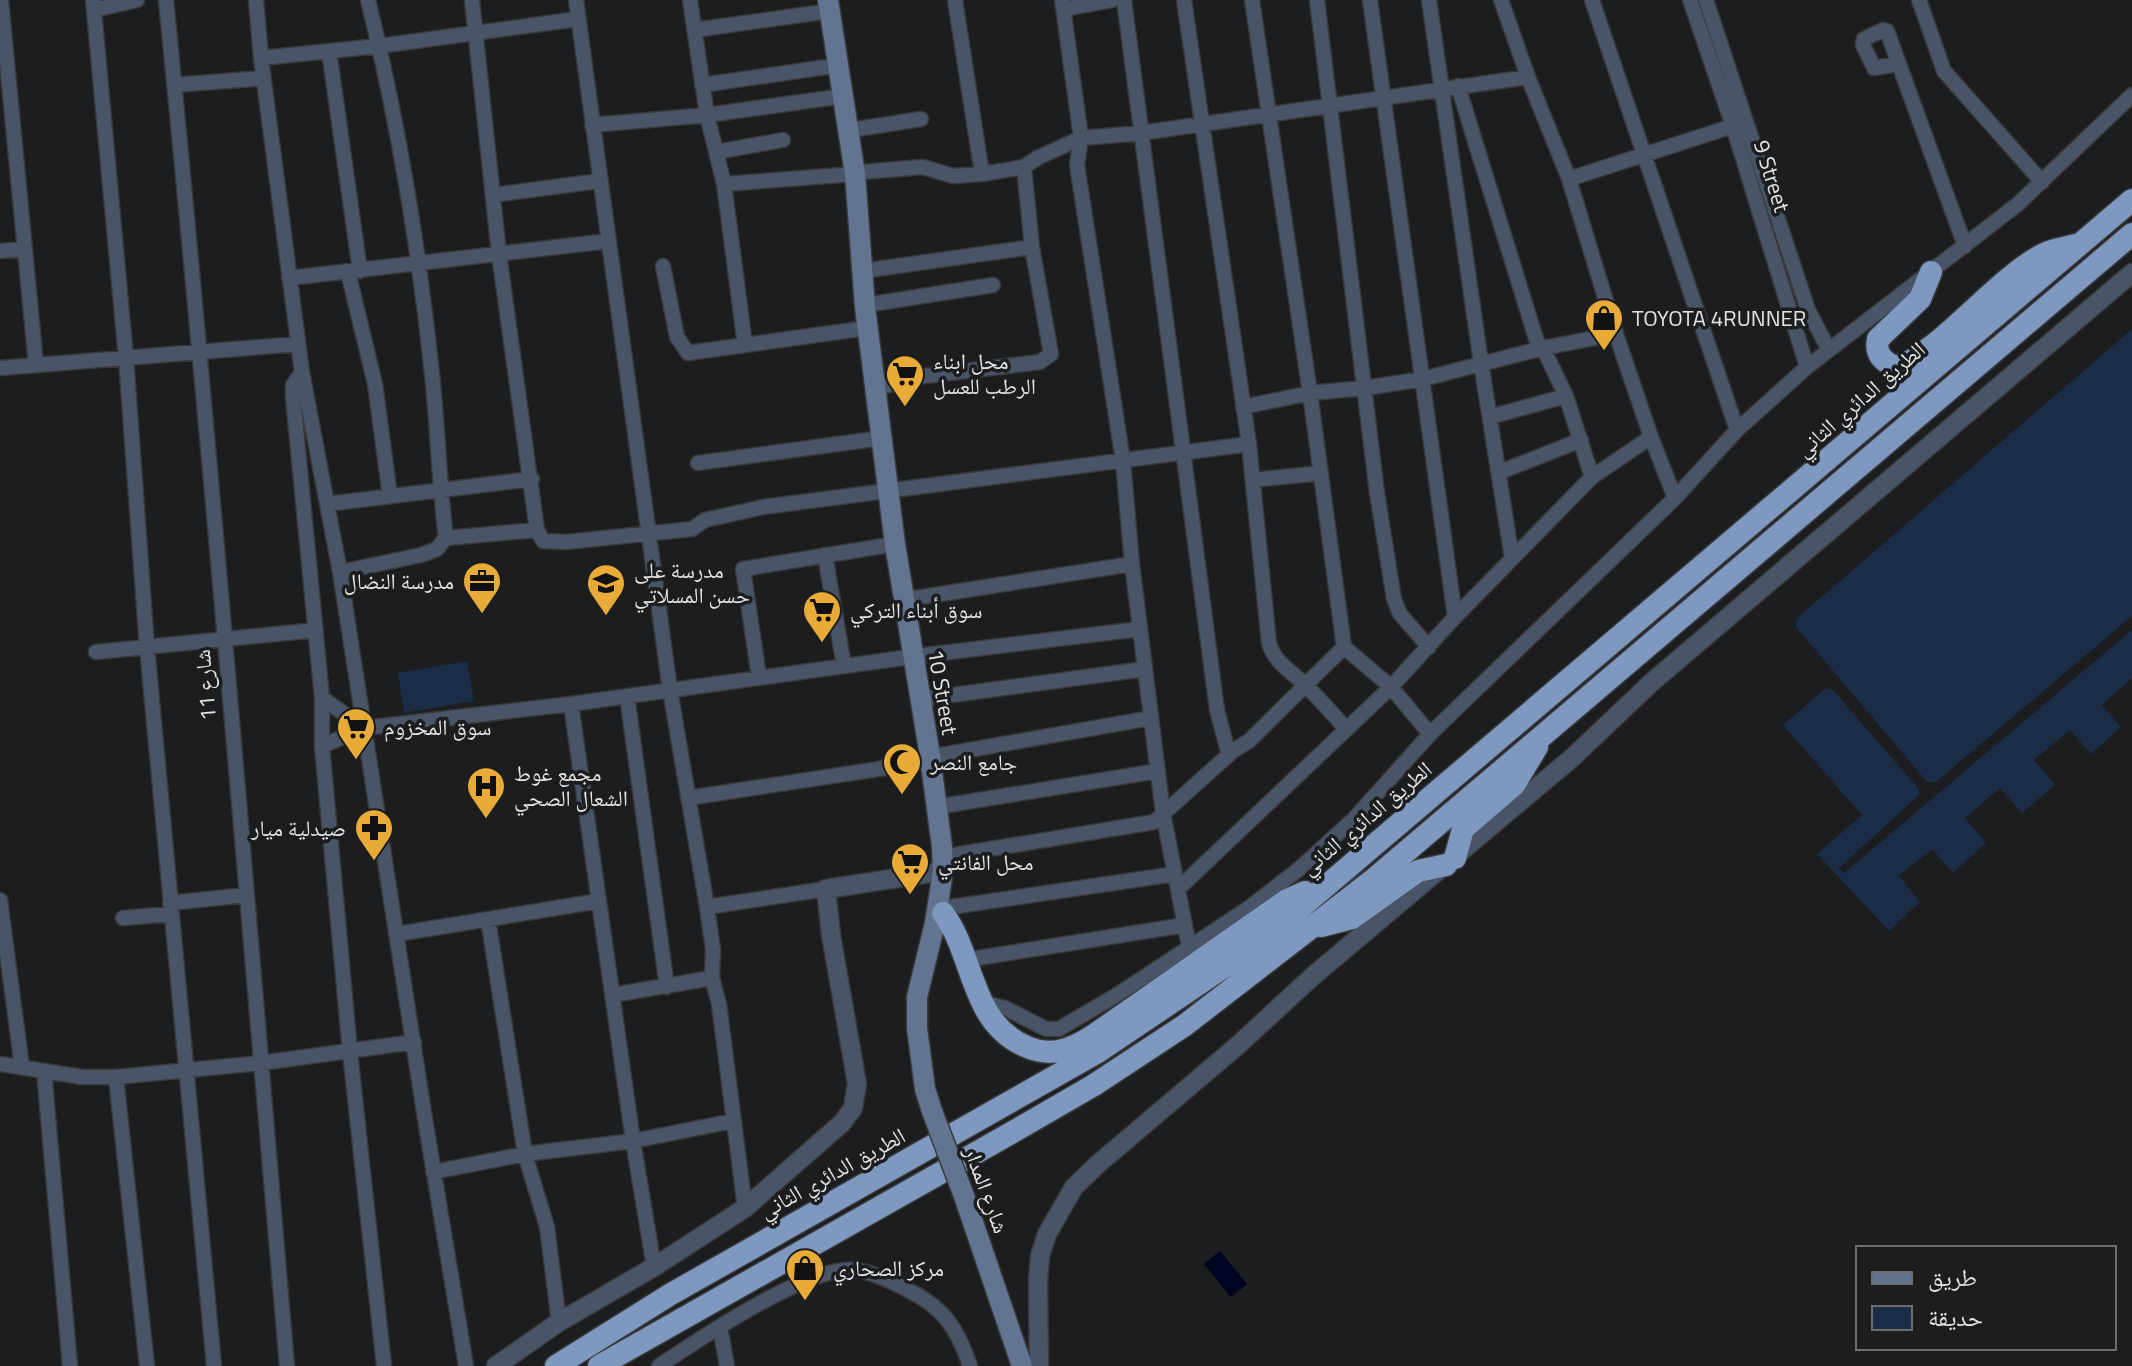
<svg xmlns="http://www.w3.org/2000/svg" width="2132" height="1366" font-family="'Titillium Web','Noto Naskh Arabic',sans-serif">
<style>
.green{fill:#1b2c47}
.water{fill:#000423}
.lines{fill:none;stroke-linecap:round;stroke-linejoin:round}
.minor-casing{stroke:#37393b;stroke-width:17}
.tertiary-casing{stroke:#37393b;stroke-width:21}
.secondary-casing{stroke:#37393b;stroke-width:23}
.trunk-casing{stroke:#37393b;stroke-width:25}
.minor{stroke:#495566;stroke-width:14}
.tertiary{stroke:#495566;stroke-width:18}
.secondary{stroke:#627490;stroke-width:20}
.trunk{stroke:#7e98c0;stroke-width:22}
.secondary-bridge-casing{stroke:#37393b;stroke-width:23;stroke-linecap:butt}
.secondary-bridge{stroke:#627490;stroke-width:20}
.labels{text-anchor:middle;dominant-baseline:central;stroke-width:7;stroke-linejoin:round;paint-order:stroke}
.street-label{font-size:22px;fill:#e3e4e6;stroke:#1b1d1f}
.poi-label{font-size:22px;fill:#e3e4e6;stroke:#1b1d1f;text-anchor:start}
</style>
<rect width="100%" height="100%" fill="#1b1d1f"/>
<path class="green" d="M2132 329V616L1936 782H1927L1796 627V619Z
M2132 630V678L2102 705 2121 727 2091 754 2070 730 2034 760 2055 785 2022 813 2000 788 1965 818 1986 843 1953 873 1932 849 1899 876 1920 902 1889 931 1817 854 1862 815 1783 725 1826 688 1833 690 1919 789V795L1839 868 1844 873Z
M467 661 474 701 404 713 398 673Z"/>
<path class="water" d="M1220 1251 1247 1284 1231 1297 1204 1264Z"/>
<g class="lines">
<defs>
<path id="minor" d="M1 0 36 365
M93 0 126 358 147 647 214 1366
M166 0C211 455 248 911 287 1366
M256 0 261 58 302 372 340 572 425 1119 466 1366
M368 0C398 122 419 249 432 374 438 429 439 484 446 538
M472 0 499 254 537 530 543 541 566 542 692 529 705 520 763 507 1249 444
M576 0 670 690 707 907 713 950 712 978 719 1004 745 1208
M690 0 707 115 724 184 745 345
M955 0 982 174
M1062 0 1081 138 1077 165 1123 461 1132 564 1163 813 1189 946
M1124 0 1217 710 1229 755
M1184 0 1249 444 1269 643C1275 664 1292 671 1306 686 1320 699 1333 714 1346 729
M1252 0 1310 393 1344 647 1391 687 1430 734
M1317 0 1377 493 1394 599 1400 614 1429 647
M1370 0 1455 617
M1429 0 1481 363 1512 558
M1501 0 1528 77 1569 179 1616 334 1651 437 1675 498
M1592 0 1737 430 1807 367 2018 204 2132 95
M1690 0 1733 126 1807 367
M1706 0 1808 310 1829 350
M1919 0 1944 71 2042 182
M1064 9 1112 0
M94 10 137 0
M694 30 830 11
M329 51 360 271
M261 58 379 46 578 19
M1898 64 1874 68 1863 45 1864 39 1883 30 1887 31 1965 246
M174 85 264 78
M702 85 840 65
M1458 86 1537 342 1543 348 1566 396 1592 477
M592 125 707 115 844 96
M857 129 921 119
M716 152 783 140
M862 172 923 167 953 176 982 174 1024 167 1037 158 1081 138 1141 133 1528 77
M1569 179 1739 124
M724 184 855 174
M493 195 599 181
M0 251 24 249
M663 266 677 337 688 353 867 328
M869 270 1032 247
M348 272 375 384 390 496
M289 278 609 241
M872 304 993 285
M0 368 298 344
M302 372 293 385V397L322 698V746L350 1052 384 1366
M874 389 916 377 1040 362 1051 354 1032 247 1024 167
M1243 407 1310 393 1365 388 1423 379 1543 348 1616 334
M1490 417 1566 396
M698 463 882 438
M1500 472 1581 440
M1253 480 1321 473
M327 504 532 479
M825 555 844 666
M340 572 421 555 437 549 446 538 537 530
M909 599 1132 564
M96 652 316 630
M759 677 743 569 895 544
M627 696 667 987
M322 698 364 728
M923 699 1145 669
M571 704 633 1141 654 1267
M322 746 364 728 571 704 917 656 1140 629
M935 756 1151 718
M688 798 931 761
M942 806 1158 771
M948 856 1154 822 1234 750 1249 741 1344 647
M1178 889 1391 687 1455 617 1592 477 1651 437
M0 900 22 1067
M170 903 246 895
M707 907 826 889
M944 908 1175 874
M123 918 171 914
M488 919 525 1154 547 1227 559 1322
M397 934 599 901
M965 960 1185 925
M612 995 712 978
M981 1002 1005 1008 1046 1029H1059L1120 993 1250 907 1299 869 1354 819 1430 734 1675 498 1737 430
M0 1064 82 1077H116L261 1063 414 1042
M44 1071 70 1366
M116 1077 147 1366
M433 1172 525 1154 633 1141 733 1121
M720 1327 727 1366
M659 1366C698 1340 810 1264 855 1270 872 1272 891 1281 906 1289 943 1307 957 1327 970 1366"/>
<path id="tertiary" d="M496 1366 559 1322 654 1267 745 1208 842 1123 853 1108 857 1084 831 935 826 889 943 871
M1039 1366 1038 1281 1040 1256 1047 1234 1074 1187 1098 1164 1237 1046 1313 976 1573 757 1652 682 2132 273"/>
<path id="secondary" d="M828 0 855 174 865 307 895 544 930 756 942 847 943 871 935 923 917 997V1028L925 1089 932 1111
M964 1196 1022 1366"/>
<path id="trunk" d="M1931 272 1920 299 1878 339C1875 354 1882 360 1894 367 1909 365 1920 354 1932 346 1966 320 2008 272 2044 254 2053 249 2065 248 2075 245
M1455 858 1463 829 1514 785 1537 747
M943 913C975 956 970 1022 1025 1046 1051 1058 1071 1050 1094 1035L1287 900 1305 892
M1321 926 1352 918 1418 871 1446 865
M556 1366 671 1294 1098 1052 1258 944 2132 200
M599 1366 1018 1129 1094 1085 1185 1025 1374 879 2132 234"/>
</defs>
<use href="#minor" class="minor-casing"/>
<use href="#tertiary" class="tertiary-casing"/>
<use href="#secondary" class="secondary-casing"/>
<use href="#trunk" class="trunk-casing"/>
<use href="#minor" class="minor"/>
<use href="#tertiary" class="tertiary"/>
<use href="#secondary" class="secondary"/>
<use href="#trunk" class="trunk"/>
<defs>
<path id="secondary-bridge" d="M932 1111 964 1196"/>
</defs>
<use href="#secondary-bridge" class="secondary-bridge-casing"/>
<use href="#secondary-bridge" class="secondary-bridge"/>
</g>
<defs>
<symbol id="shop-pin" viewBox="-11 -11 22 30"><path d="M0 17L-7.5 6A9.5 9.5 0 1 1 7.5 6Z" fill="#e9ab38" stroke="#1b1d1f"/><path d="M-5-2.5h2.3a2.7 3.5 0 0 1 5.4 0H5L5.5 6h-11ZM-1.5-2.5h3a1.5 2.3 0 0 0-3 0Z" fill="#111"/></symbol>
<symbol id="supermarket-pin" viewBox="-11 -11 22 30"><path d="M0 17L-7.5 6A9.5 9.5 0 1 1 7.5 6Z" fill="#e9ab38" stroke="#1b1d1f"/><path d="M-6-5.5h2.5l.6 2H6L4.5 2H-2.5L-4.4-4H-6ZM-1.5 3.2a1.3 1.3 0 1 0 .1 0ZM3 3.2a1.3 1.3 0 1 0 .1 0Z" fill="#111"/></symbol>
<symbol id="office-pin" viewBox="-11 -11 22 30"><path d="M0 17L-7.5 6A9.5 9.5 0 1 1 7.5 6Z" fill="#e9ab38" stroke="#1b1d1f"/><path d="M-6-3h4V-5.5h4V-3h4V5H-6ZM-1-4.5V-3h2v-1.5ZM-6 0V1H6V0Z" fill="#111"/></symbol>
<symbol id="school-pin" viewBox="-11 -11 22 30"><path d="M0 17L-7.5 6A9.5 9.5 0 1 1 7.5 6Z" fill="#e9ab38" stroke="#1b1d1f"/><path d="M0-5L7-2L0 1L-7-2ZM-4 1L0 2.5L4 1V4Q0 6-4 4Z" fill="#111"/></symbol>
<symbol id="mosque-pin" viewBox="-11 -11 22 30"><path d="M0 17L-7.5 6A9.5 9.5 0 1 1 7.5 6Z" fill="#e9ab38" stroke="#1b1d1f"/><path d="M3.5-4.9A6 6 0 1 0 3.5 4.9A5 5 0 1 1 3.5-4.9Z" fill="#111"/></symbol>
<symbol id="hospital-pin" viewBox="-11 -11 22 30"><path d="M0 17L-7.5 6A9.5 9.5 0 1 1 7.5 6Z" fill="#e9ab38" stroke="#1b1d1f"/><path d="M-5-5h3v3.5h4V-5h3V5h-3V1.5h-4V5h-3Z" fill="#111"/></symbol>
<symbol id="pharmacy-pin" viewBox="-11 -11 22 30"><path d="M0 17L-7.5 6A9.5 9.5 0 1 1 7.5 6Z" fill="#e9ab38" stroke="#1b1d1f"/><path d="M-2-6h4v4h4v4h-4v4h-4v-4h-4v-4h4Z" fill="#111"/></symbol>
</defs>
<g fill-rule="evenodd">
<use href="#shop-pin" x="1582" y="296" width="44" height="60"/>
<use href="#supermarket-pin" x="883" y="352" width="44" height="60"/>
<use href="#office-pin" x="460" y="559" width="44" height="60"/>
<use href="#school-pin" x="584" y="561" width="44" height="60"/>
<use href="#supermarket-pin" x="800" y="588" width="44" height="60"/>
<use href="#supermarket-pin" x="334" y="705" width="44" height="60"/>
<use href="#mosque-pin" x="880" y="740" width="44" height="60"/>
<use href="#hospital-pin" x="464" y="764" width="44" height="60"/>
<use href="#pharmacy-pin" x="352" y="806" width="44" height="60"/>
<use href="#supermarket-pin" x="888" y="840" width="44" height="60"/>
<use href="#shop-pin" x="783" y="1246" width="44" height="60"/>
</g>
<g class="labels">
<g class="street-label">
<text transform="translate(1772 176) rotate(73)">9 Street</text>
<text transform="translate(1860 399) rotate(-41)">الطريق الدائري الثاني</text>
<text transform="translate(205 685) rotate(-95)">شارع 11</text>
<text transform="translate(943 692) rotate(80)">10 Street</text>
<text transform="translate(1366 818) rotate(-40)">الطريق الدائري الثاني</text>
<text transform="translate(832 1173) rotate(-29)">الطريق الدائري الثاني</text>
<text transform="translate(987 1190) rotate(70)">شارع المدار</text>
</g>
<g class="poi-label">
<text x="1632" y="318">TOYOTA 4RUNNER</text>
<text x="933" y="361">محل ابناء<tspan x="933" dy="25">الرطب للعسل</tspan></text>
<text x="634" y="570">مدرسة على<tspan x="634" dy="25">حسن المسلاتي</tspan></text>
<text x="454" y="581" text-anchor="end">مدرسة النضال</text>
<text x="850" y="610">سوق أبناء التركي</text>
<text x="384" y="727">سوق المخزوم</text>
<text x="930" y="762">جامع النصر</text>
<text x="514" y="773">مجمع غوط<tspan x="514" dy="25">الشعال الصحي</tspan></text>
<text x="346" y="828" text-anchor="end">صيدلية ميار</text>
<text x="938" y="862">محل الفانتي</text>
<text x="833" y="1268">مركز الصحاري</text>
</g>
</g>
<rect x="1856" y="1246" width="260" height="104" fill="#1b1d1f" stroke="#6b6d6f" stroke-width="2"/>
<rect x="1872" y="1272" width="40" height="12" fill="#627490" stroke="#6b6d6f" stroke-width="2"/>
<text x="1928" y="1286" font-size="24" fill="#e3e4e6">طريق</text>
<rect x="1872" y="1306" width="40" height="24" fill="#1b2c47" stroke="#6b6d6f" stroke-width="2"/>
<text x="1928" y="1326" font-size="24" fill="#e3e4e6">حديقة</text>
</svg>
